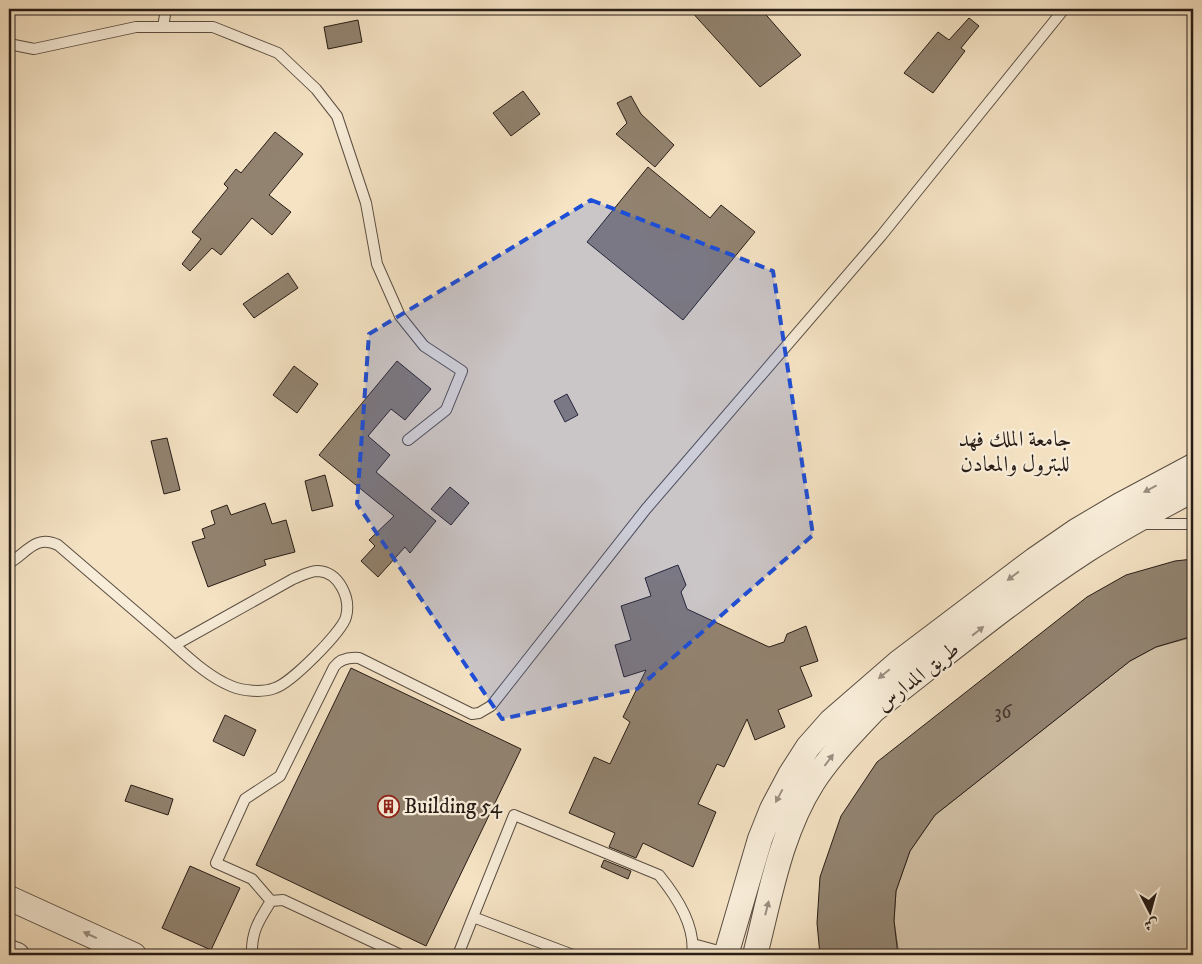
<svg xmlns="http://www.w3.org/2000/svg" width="1202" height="964" font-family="'IM FELL DW Pica',Amiri,serif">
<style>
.green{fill:#d2c1a6;stroke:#7c6e5e}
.building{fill:#928370;stroke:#271c16}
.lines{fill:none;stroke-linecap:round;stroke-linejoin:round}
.service-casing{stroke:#5a4e42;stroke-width:12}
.tertiary-casing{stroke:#5a4e42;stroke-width:26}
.service{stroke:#f8edd9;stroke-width:10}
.tertiary{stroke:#f8edd9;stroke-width:24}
.oneway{fill:#9a8f81}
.marked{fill:#1d4ed8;fill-opacity:0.2;stroke:#1d4ed8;stroke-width:4;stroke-dasharray:10 6;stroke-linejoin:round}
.labels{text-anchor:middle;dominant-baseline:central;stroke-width:4.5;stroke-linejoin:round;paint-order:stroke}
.number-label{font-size:19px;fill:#42362c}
.street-label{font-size:21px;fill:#271c16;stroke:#f8edd9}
.poi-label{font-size:21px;fill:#271c16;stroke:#f8edd9;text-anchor:start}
.neighbourhood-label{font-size:22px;fill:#271c16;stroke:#f8edd9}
</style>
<rect width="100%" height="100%" fill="#f5e3c4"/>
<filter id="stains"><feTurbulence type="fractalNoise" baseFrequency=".004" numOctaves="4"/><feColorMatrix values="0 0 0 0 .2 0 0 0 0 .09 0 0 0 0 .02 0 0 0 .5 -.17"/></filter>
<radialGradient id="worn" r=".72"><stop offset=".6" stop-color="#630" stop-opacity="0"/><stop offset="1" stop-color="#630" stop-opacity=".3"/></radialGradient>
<path class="green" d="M1193 637V955H899L894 921 896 891 910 851 935 815 1130 661 1156 647Z"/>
<path class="building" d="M689 9H761L801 55 760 87Z
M969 18 979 26 961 48 965 51 933 93 904 73 938 32 949 40Z
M358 20 362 42 328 49 324 27Z
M523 91 540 114 511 136 493 113Z
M631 96 641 114 674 145 655 167 616 134 627 123 617 103Z
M275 132 303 154 269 195 291 212 272 235 252 218 221 255 212 248 190 271 182 264 201 239 192 232 228 188 224 184 236 169 241 173Z
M648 167 710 218 721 205 755 232 683 320 587 242Z
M288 273 298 288 254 318 243 304Z
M397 361 431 389 405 420 391 409 368 436 390 455 376 472 436 521 410 553 405 547 378 577 361 561 375 546 369 540 394 516 319 455Z
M294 366 318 384 297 413 273 395Z
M567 394 578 415 565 422 554 401Z
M167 438 180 490 164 494 151 441Z
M325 475 333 506 312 511 305 481Z
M450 487 469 503 451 525 431 509Z
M265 503 272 524 286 520 295 552 264 560 266 565 208 587 192 542 205 538 202 529 215 524 211 511 227 505 231 515Z
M1193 559V636L1156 647 1130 661 935 815 910 851 896 891 894 921 898 955H820L817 923 820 877 841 816 877 762 1087 597 1126 575 1175 561Z
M678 565 686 585 681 592 687 609 769 647 784 642 787 634 806 626 818 661 800 667 812 696 778 710 785 727 755 740 747 719 724 767 717 764 698 804 716 812 693 867 643 843 636 858 609 847 615 833 569 813 594 757 610 764 630 722 623 717 646 670 624 677 615 645 631 640 621 606 651 596 645 578Z
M351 668 521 749 426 946 256 865Z
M225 715 256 730 244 756 213 741Z
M131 785 173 799 168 815 125 801Z
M604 860 631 871 628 879 601 867Z
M190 866 240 888 211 950 162 928Z"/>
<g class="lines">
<defs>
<path id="service" d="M163 27 166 9
M9 44 34 49 136 27H213L278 53 316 89 337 116 366 203 377 264 400 316 424 346 462 371 446 410 408 440
M1142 524H1193
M9 563C26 554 35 534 58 545 93 575 129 606 164 636 184 653 206 676 231 686 243 691 262 693 275 688 291 683 342 632 346 617 351 598 339 572 318 571 309 571 301 576 293 579L175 645
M271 901 252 879 216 863 245 799 280 776 334 667C340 659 349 657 359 658L472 714 479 713 491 706 646 509 881 236 1064 9
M473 917 514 815 659 875C677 897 696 927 692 955
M693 944 726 953
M252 955C251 932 259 920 271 901L283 900 401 955
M458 955 473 917 573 955"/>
<path id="tertiary" d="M9 898 134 955
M9 952 17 955
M726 955 760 839 772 809 790 775 808 747 831 721 899 662 1034 560 1076 531 1120 505 1193 466
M755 955C770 897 780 834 813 782 830 756 852 733 874 710 944 656 1013 598 1087 550 1122 528 1157 509 1193 490"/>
</defs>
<use href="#service" class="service-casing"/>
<use href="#tertiary" class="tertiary-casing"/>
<use href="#service" class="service"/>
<use href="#tertiary" class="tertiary"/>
</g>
<defs><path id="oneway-solid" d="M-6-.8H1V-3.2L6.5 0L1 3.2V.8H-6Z" transform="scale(1.25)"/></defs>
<g class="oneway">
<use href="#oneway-solid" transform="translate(1150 489) rotate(152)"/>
<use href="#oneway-solid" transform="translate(1013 576) rotate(143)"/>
<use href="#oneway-solid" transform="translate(978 631) rotate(-38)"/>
<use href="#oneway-solid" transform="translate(884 674) rotate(140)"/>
<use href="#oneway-solid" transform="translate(829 760) rotate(-53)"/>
<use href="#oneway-solid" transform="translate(779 796) rotate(118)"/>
<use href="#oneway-solid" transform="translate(767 908) rotate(-76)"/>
<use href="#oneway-solid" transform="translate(90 935) rotate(-155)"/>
</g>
<path class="marked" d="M591 200 773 271 813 535 637 689 502 719 357 504 369 334Z"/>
<defs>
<symbol id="building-ring" viewBox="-11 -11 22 22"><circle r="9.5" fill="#f8edd9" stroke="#8f2418" stroke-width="1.5"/><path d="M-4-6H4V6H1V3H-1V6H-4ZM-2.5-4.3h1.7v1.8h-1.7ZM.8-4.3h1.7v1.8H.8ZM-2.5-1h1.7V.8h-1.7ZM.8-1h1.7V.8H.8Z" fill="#8f2418"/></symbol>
</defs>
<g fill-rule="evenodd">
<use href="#building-ring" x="376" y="794" width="25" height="25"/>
</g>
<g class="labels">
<g class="number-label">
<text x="1003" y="712">36</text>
</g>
<g class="street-label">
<text transform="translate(918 677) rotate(-38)">طريق المدارس</text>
</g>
<g class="poi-label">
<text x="404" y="807">Building 54</text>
</g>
<g class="neighbourhood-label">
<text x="1015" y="439">جامعة الملك فهد<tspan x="1015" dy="25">للبترول والمعادن</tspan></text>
</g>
</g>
<rect width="1202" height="964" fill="none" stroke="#f5e3c4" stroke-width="30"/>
<rect x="10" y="10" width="1182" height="944" fill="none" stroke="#271c16" stroke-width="2.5"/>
<rect x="15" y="15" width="1172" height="934" fill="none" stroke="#271c16"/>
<g transform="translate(1150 912) rotate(174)" stroke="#f8edd9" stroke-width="4" paint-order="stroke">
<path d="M0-4L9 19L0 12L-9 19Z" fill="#271c16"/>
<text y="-8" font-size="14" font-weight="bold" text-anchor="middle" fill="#271c16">ش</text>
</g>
<rect width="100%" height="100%" filter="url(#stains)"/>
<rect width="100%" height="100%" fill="url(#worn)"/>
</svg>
